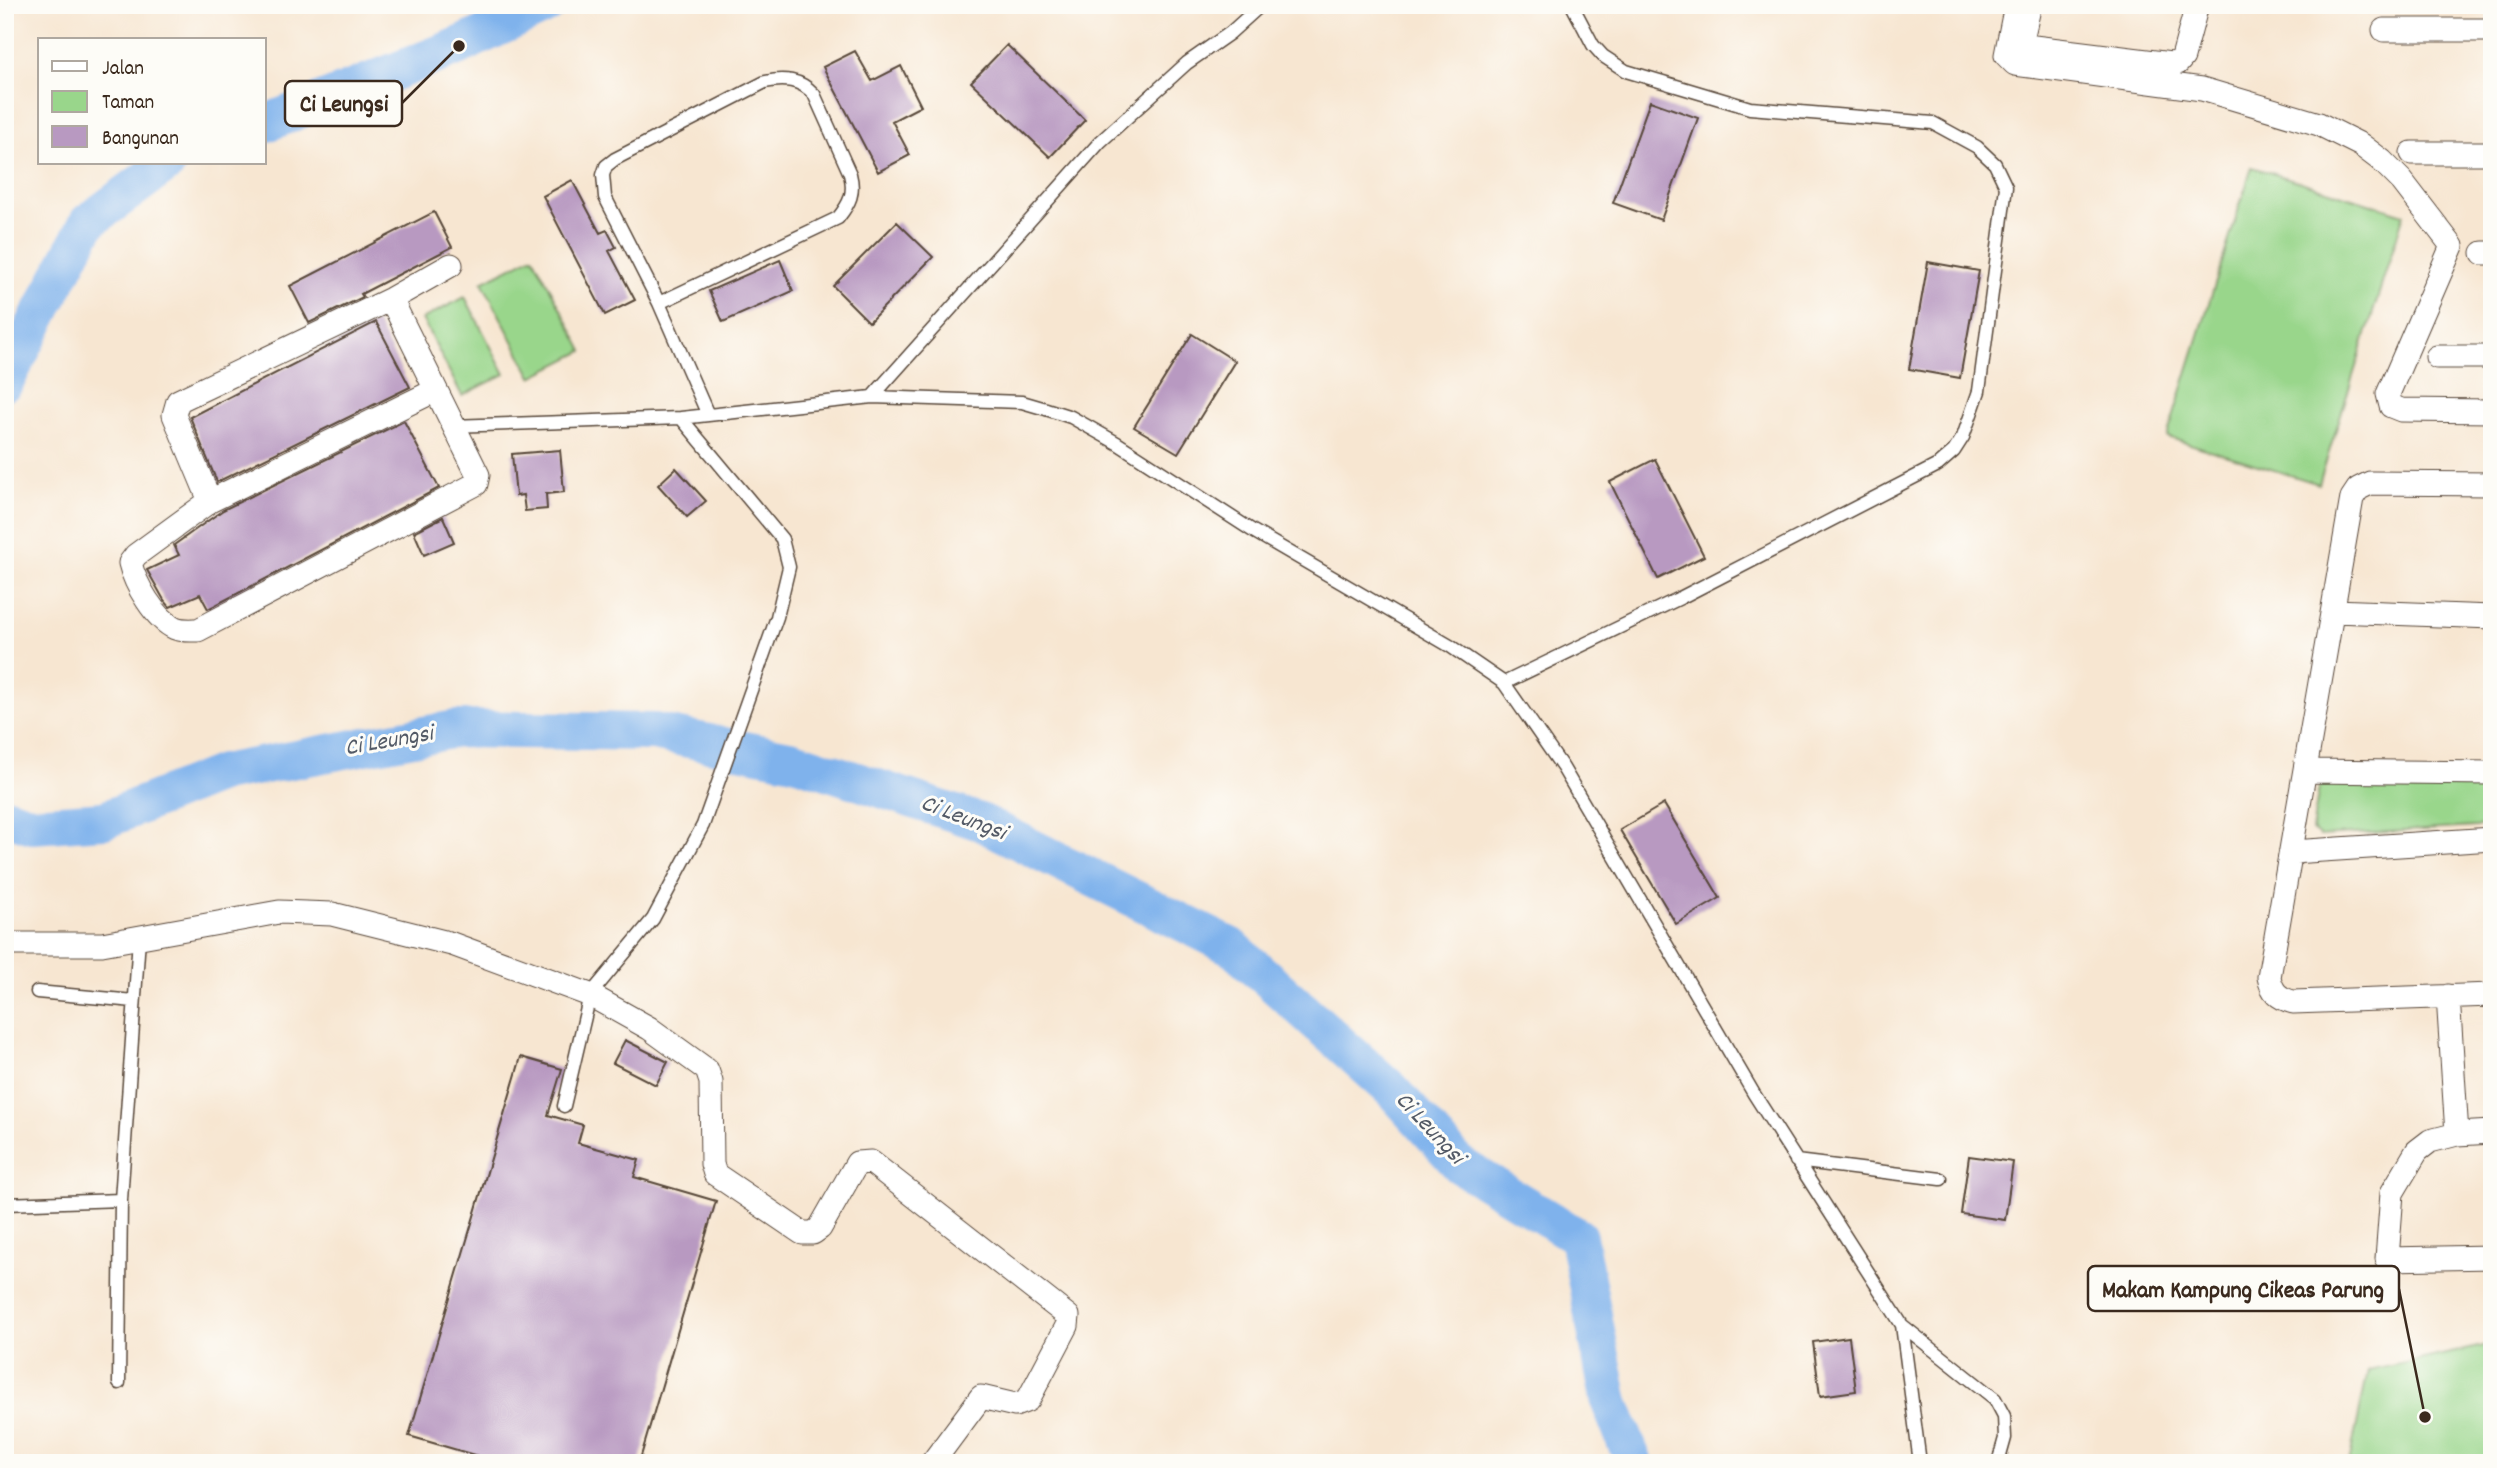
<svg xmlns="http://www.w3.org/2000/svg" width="2497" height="1468" font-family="Dekko,sans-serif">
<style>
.green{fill:#99d68b;stroke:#6a8054;stroke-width:2}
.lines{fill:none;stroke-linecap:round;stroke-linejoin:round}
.river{stroke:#7fb2ec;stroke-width:38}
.building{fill:#b899c1}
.lane-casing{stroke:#574639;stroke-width:15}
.street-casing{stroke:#574639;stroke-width:25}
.lane{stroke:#fff;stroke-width:12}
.street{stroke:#fff;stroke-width:23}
.labels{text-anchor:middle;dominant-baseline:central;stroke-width:6;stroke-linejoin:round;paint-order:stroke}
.water-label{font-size:24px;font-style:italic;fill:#535a66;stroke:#fdfcf7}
.leader{fill:none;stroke:#3b2a1e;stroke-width:2.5}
.callout-dot{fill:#3b2a1e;stroke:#fdfcf7;stroke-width:2.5}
.callout{fill:#fdfcf7;stroke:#3b2a1e;stroke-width:2.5}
.callout-label{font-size:24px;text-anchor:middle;font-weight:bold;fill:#3b2a1e}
</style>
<rect width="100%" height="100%" fill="#fdfcf7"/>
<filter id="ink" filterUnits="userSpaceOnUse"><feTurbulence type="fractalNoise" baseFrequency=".0143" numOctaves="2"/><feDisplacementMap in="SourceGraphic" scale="14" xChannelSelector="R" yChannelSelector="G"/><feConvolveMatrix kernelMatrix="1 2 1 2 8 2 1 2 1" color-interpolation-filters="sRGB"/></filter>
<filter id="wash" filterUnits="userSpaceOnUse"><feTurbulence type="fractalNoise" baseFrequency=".00686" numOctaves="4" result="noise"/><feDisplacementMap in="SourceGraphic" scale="28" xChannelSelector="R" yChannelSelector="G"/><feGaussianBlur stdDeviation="1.57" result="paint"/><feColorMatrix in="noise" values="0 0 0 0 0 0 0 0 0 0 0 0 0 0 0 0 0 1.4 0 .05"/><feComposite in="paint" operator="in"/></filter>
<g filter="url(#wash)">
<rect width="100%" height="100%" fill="#f7e6d1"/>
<path class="green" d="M2252 167 2404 214 2319 484 2167 437Z
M533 256 583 351 532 377 482 282Z
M465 297 505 374 462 396 422 319Z
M2492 775V826L2320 836 2312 830 2320 781Z
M2492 1344V1463H2349L2368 1371Z"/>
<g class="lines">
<path class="river" d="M264 124 459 46 547 5
M5 382 88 222 168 163
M5 816 32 825 104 820 222 773 456 729 654 732 794 760 980 822 1232 947 1392 1090 1460 1165 1578 1237 1610 1403 1634 1463"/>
</g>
<g id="blocks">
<path class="building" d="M1007 45 1085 120 1050 157 971 82Z
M855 51 872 81 901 66 921 106 892 121 910 155 878 172 823 67Z
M1650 101 1698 118 1661 220 1613 203Z
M572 180 600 233 607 230 616 247 609 251 635 300 605 315 543 196Z
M434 212 452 247 361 294 363 297 309 323 290 286Z
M897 222 933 257 869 322 833 286Z
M780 260 793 291 723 322 709 291Z
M1928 262 1979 271 1960 378 1909 369Z
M376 322 410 387 217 482 190 417Z
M1192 334 1235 361 1178 453 1134 427Z
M404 421 439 488 208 609 200 594 170 607 164 600 147 570 179 555 174 545 223 510Z
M560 450 564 492 546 494 547 509 525 511 523 495 516 496 512 454Z
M1655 459 1704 556 1658 579 1610 482Z
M676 468 706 501 687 517 658 485Z
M443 517 454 542 424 555 414 532Z
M1664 804 1720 898 1676 924 1620 830Z
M625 1040 668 1062 656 1085 613 1063Z
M521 1057 562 1069 548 1115 583 1125 578 1143 639 1160 634 1177 716 1201 639 1463H502L409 1436Z
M1969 1156 2013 1162 2005 1220 1961 1214Z
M1849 1337 1856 1391 1820 1396 1813 1342Z"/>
</g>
</g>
<g filter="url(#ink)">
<use href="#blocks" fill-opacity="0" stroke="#574639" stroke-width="2"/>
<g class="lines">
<defs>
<path id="lane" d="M659 303 838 218C850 203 855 193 850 174L814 94C800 79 784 78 765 82L615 159 606 166 603 175 605 197 659 303 708 415
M872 397 1100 142 1187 63 1230 33 1261 5
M681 418 872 397 1022 402 1046 409 1071 417 1117 443 1253 531 1450 646 1504 683 1563 768 1754 1094 1902 1325 1995 1399 2004 1416 2005 1438 1998 1463
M451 426 681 418 782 539 789 567 777 617 703 825 653 919 590 995 564 1106
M1504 683 1680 598 1938 465 1954 451 1963 437 1979 391 2006 187 1995 164 1977 147 1933 123 1750 108 1626 71 1603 56 1593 45 1572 5
M37 992 134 1001
M1796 1161 1941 1179
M5 1204 121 1200
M1902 1325 1920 1463
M119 1383 121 1200 139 938"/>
<path id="street" d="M2016 5 2006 55 2015 64 2202 89 2319 124 2361 145 2382 161 2402 181 2452 246 2388 394 2391 406 2401 410 2492 411
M2028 13 2023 35 2026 46 2171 64 2178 63 2183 57 2197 5
M2384 30H2492
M2412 153H2492
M2483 253H2492
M391 299 478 475 476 484 198 630C191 630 182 631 175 628 155 619 135 584 130 563L136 555 210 501 174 415 178 401 391 299 451 265
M2437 357H2492
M2492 484 2370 483 2358 489 2352 498 2269 977C2272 992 2278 998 2293 1002L2492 995
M210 501 434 391
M2334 611 2492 617
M2307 771 2492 773
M2292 852 2492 839
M5 944H102L279 912 332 914 452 944 590 995 649 1028 707 1070 711 1082 712 1164 715 1174 802 1233H813L820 1228 857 1163 871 1162 1068 1316 1067 1326 1028 1400 1015 1405 981 1397 932 1463
M2448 996 2457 1134
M2492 1132 2457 1134 2430 1141 2417 1151 2392 1193 2387 1259 2492 1257"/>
</defs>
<use href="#lane" class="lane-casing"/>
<use href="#street" class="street-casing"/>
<use href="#lane" class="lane"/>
<use href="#street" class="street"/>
</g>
</g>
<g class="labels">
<g class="water-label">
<text transform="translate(389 742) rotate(-10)">Ci Leungsi</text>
<text transform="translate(963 819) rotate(21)">Ci Leungsi</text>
<text transform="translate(1429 1129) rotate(47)">Ci Leungsi</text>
</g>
</g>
<path class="leader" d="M459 46L402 103M2425 1417L2399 1289"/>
<g class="callout-dot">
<circle cx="459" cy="46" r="7"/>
<circle cx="2425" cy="1417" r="7"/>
</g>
<g class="callout">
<rect x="285" y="81" width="117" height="45" rx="7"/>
<rect x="2088" y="1266" width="311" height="45" rx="7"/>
</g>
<g class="callout-label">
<text x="344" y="111">Ci Leungsi</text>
<text x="2243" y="1297">Makam Kampung Cikeas Parung</text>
</g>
<rect width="2497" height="1468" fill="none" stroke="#fdfcf7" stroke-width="28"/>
<rect x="38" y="38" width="228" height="126" fill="#fdfcf7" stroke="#afa8a0" stroke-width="2"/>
<rect x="52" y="61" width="35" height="10" fill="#ffffff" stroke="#afa8a0" stroke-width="2"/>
<text x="102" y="74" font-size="21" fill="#3b2a1e">Jalan</text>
<rect x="52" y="91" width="35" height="21" fill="#99d68b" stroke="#afa8a0" stroke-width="2"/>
<text x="102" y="108" font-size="21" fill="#3b2a1e">Taman</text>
<rect x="52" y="126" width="35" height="21" fill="#b899c1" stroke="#afa8a0" stroke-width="2"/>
<text x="102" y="144" font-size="21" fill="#3b2a1e">Bangunan</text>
</svg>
